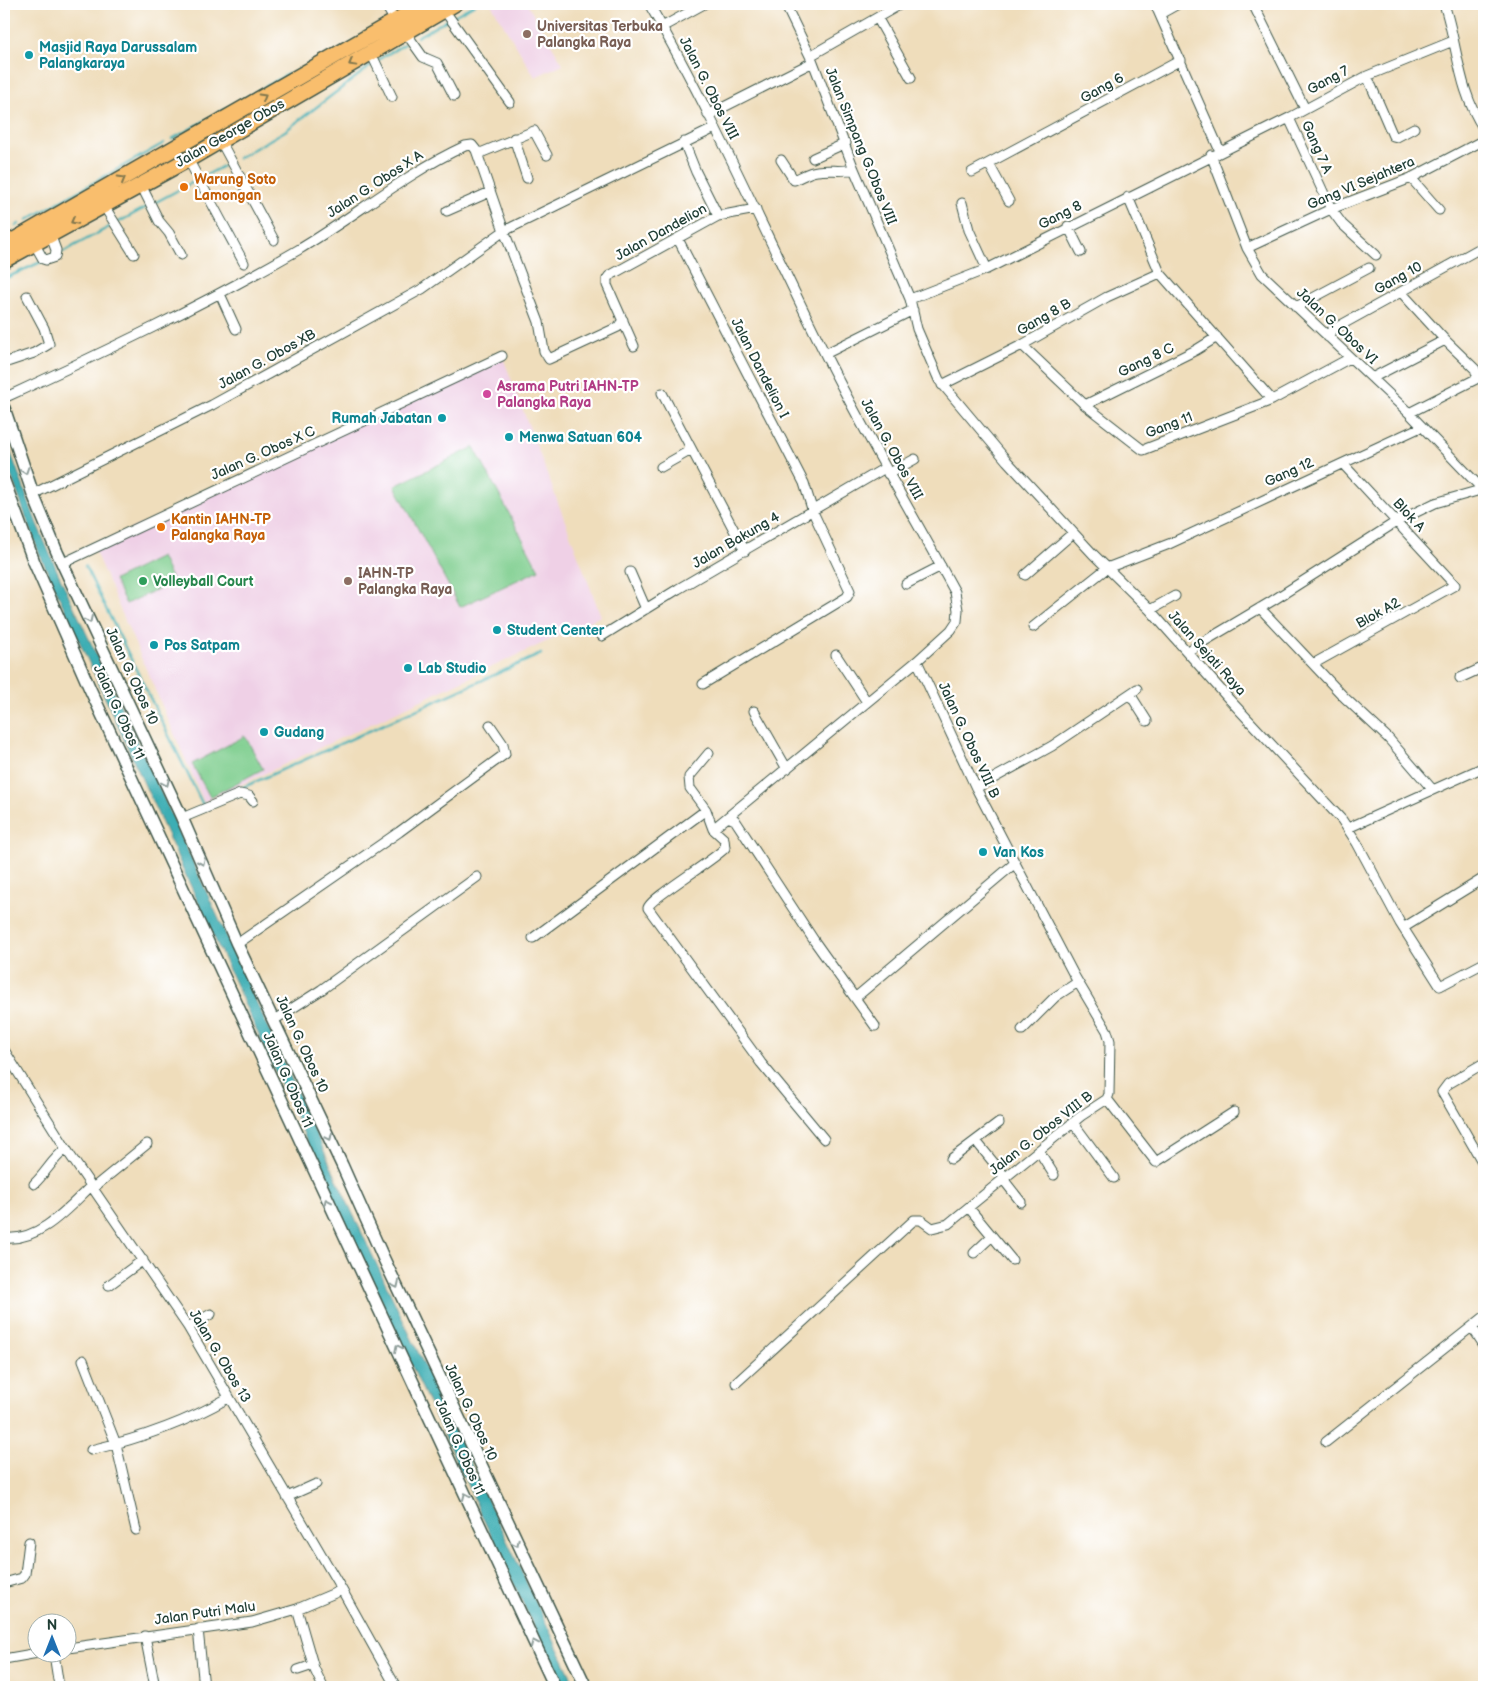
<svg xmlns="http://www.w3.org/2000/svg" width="1488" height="1691" font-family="'Balsamiq Sans',sans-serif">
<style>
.built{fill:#efd0e6}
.green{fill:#7dcd8d;stroke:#4e8560}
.water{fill:#3caeb4;stroke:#2e7674}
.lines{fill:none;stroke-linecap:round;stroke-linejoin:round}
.stream{stroke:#3caeb4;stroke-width:2.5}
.minor-casing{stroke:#3e5548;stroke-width:11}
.tertiary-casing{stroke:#3e5548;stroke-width:14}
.primary-casing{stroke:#3e5548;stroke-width:18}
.minor{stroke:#fff;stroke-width:9}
.tertiary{stroke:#fff;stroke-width:11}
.primary{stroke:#f9be6d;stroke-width:15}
.oneway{stroke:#81774e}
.oneway2{stroke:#8f9e9a}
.education-dot{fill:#8d6e63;stroke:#fff;stroke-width:2}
.culture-dot{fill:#0f9aa8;stroke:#fff;stroke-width:2}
.food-dot{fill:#e8710a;stroke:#fff;stroke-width:2}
.hotel-dot{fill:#d1479c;stroke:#fff;stroke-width:2}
.leisure-dot{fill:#2e9e5b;stroke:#fff;stroke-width:2}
.labels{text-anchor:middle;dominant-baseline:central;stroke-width:4.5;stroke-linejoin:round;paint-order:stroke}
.education-label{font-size:14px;font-weight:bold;fill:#785e54;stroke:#fff;text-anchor:start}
.culture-label{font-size:14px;font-weight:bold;fill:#0d838f;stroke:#fff;text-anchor:start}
.street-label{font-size:14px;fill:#1f3d34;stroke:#fff}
.food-label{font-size:14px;font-weight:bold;fill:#c56008;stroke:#fff;text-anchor:start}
.hotel-label{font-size:14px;font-weight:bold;fill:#b23c85;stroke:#fff;text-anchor:start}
.leisure-label{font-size:14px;font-weight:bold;fill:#27864d;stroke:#fff;text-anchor:start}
</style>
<rect width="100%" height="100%" fill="#fff"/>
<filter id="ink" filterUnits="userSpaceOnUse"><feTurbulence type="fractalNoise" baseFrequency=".02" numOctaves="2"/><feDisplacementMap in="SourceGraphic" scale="10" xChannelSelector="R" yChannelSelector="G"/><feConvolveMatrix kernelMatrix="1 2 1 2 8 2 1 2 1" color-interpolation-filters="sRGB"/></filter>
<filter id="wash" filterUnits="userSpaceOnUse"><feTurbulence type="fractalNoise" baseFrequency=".0096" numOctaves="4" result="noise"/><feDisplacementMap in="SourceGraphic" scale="20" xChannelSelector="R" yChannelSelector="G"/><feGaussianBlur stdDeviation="1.12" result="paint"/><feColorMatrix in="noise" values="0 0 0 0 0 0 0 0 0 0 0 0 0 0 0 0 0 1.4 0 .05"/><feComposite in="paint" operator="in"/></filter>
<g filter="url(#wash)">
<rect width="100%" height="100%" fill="#efddbb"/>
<path class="built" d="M491 4H527L563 64 535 77Z
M502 355 601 616 204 802 93 547Z"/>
<path class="green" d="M474 447 539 570 460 607 395 486Z
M161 557 173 582 126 604 114 580Z
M245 736 263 769 210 797 192 764Z"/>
<path class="water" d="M4 434 37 524 59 575 168 807 344 1195 576 1687H562L337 1207 39 553 4 456Z"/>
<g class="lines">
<path class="stream" d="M417 37 475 4
M172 139 288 74
M238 158 285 131 381 58 405 44
M27 220 164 143
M16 226 19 224
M4 233 8 230
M57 255 227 164
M4 279 43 261
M85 566 203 805H205
M228 794 541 654"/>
</g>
</g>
<g filter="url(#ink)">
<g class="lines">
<defs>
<path id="minor" d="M385 4 395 21
M649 4C715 117 767 238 826 356 866 436 912 513 955 592L958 610 957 621 951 630 917 661 713 829
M785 4 813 62 854 169 910 299 917 329 939 380 1007 461 1093 554 1150 610 1228 698 1342 820 1357 843 1400 923 1440 986 1484 963
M1155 4 1220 151
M1253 4 1305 109
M1444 4C1458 46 1458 91 1484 129
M444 10 510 102
M1160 14 1178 4
M878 19 911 78
M662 27 704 4
M406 33 423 57 437 63 454 96
M371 53 392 97
M810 56 901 4
M1367 76 1393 136 1397 137 1414 128
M708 115 813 62
M1289 118 1331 209 1342 224 1376 255
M514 138 527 178
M220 140 274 240
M684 142 696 172 718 216
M478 154 534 131 547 155
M1211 155 1247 248 1262 274 1409 413 1484 491
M813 158 846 143
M188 159 244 263
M781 160 794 180C802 177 808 172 817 171 830 169 841 172 854 169
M989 164 1009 201
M972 172 1181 60
M1411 178 1439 210
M141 185 159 221 169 233 181 255
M1128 197 1160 273 1272 400
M962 203 969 230 987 269
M104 206 134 254
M447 211 490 192
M1068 226 1081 252
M678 239 804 483 813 512 850 591 847 597 703 684
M34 243 43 259 46 260 55 257 56 250 50 234
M1247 248 1331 209 1411 178 1484 140
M1401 292 1445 340 1475 369 1478 378 1409 413
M220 294 236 329
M910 299 987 269 1289 118 1367 76 1453 41
M1296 307 1369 268
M1328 337 1332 330 1484 246
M1022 345 1085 405 1143 450 1272 400 1350 358
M634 346 607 285V279L609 276 718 216 756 209
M825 354 913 310
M4 363 34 353 49 344 44 328 27 296
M1372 378 1445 340
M942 385 1022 345 1107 297 1160 273
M662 393 745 551
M4 398C104 352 203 305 298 250 354 217 406 173 465 146L472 145 476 150 504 231 715 128
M1085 405 1196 350 1217 337
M661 467 691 450
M888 474 915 459
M33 494 212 405 422 289 504 231 539 322 544 351 549 359 618 327 623 320
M4 511 12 508
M63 563 502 356
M630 572 646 609
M1025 575 1073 533
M906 584 941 566
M1260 608 1345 698 1388 738 1432 789
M1150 610 1175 596
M1033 627 1107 568 1169 544 1421 427
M602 636 678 589 885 468
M1188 651 1272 601 1396 522 1435 503 1484 489
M836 655 867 702
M1313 664 1455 585 1343 464
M1460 678 1484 667
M1130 694 1147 721
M754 711 787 769
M709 753 689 777 690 788 706 810 713 829 724 839 725 848C713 861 649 899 648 908L761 1063 824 1139
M976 788 1052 746 1137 689
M728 817 735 820 815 942 875 1026
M182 818 240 794 249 796 253 801
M1348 828 1484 767
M1403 928 1484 878
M533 938 706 810
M237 944 399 832 505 754 503 744 490 725
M855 998 1015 863
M274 1020 321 990 477 877
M1022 1030 1055 997 1078 982
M4 1050 70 1155 188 1327 342 1590 396 1687
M1484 1063 1448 1084 1442 1092 1484 1165
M1107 1099 1156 1162 1234 1112
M1074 1124 1114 1178
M976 1141 1006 1178
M1039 1151 1054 1175
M951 1159 999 1123
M1003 1179 1021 1202
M34 1184C46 1173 52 1159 66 1149
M93 1188 147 1144
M969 1208 1012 1260
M4 1238C39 1242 68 1208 91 1186
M974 1253 991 1237
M109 1285 143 1260
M188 1327 211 1314
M1472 1327 1484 1345
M83 1360 116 1444 136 1530
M736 1383 914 1220H921L932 1228 948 1224 1081 1116 1107 1099 1109 1094 1110 1041 1107 1031 1075 977 1015 863 976 788 917 661
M1326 1442 1484 1317
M91 1450C138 1439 187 1422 228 1398
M287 1497 316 1484
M4 1583 22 1578 25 1574 29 1542
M297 1609 314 1668 323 1687
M198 1629 204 1687
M145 1636 155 1687
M68 1648 252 1622 297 1609 342 1590
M54 1654 58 1680
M4 1659 38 1653
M298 1670 313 1665"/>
<path id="tertiary" d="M4 408 33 494 57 552 182 818 237 944 342 1165 383 1257 586 1687
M4 481 34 562 90 689 555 1687"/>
<path id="primary" d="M4 246 425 4
M4 260 194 156 454 4"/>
</defs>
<use href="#minor" class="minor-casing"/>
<use href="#tertiary" class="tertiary-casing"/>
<use href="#primary" class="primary-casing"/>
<use href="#minor" class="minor"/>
<use href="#tertiary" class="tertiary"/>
<use href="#primary" class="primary"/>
</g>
<defs><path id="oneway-chevron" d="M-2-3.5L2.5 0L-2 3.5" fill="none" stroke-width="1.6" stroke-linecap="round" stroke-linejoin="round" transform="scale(1.25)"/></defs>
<g class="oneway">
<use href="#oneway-chevron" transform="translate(352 63) rotate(151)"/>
<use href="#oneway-chevron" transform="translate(263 97) rotate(-30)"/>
<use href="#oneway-chevron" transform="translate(122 179) rotate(-30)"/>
<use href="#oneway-chevron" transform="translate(74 221) rotate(152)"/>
</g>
<g class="oneway2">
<use href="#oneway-chevron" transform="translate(25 471) rotate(71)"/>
<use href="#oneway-chevron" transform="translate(89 620) rotate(65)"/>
<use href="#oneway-chevron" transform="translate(166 783) rotate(65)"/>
<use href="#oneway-chevron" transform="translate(202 862) rotate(66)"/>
<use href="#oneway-chevron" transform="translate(329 1137) rotate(65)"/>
<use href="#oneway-chevron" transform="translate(327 1202) rotate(-115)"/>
<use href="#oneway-chevron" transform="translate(396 1285) rotate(65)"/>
<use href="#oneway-chevron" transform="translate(398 1348) rotate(-116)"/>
<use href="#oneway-chevron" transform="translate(466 1496) rotate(-114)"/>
<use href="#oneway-chevron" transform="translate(516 1543) rotate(64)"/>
<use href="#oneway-chevron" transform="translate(534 1643) rotate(-115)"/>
</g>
</g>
<g class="education-dot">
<circle cx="527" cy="34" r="5"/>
<circle cx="348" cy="581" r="5"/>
</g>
<g class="culture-dot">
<circle cx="29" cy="55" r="5"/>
<circle cx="442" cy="418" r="5"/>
<circle cx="509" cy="437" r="5"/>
<circle cx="497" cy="630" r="5"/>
<circle cx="154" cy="645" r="5"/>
<circle cx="408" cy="668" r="5"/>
<circle cx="264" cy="732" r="5"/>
<circle cx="983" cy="852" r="5"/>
</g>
<g class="food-dot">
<circle cx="184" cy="187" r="5"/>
<circle cx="161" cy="527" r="5"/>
</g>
<circle class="hotel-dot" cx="487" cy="394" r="5"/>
<circle class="leisure-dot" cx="143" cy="581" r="5"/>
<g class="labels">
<g class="education-label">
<text x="537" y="26">Universitas Terbuka<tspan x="537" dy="16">Palangka Raya</tspan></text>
<text x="358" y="573">IAHN-TP<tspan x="358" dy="16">Palangka Raya</tspan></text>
</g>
<g class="culture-label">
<text x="39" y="47">Masjid Raya Darussalam<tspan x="39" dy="16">Palangkaraya</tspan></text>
<text x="432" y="418" text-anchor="end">Rumah Jabatan</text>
<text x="519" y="437">Menwa Satuan 604</text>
<text x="507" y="630">Student Center</text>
<text x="164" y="645">Pos Satpam</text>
<text x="418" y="668">Lab Studio</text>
<text x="274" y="732">Gudang</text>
<text x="993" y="852">Van Kos</text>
</g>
<g class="street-label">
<text transform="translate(1328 80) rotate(-28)">Gang 7</text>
<text transform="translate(709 88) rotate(63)">Jalan G. Obos VIII</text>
<text transform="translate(1102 88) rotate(-29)">Gang 6</text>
<text transform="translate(230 133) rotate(-30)">Jalan George Obos</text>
<text transform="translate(861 146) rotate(68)">Jalan Simpang G.Obos VIII</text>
<text transform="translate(1317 147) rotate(66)">Gang 7 A</text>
<text transform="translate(1361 183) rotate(-23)">Gang VI Sejahtera</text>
<text transform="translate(375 184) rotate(-33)">Jalan G. Obos X A</text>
<text transform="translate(1060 215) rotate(-27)">Gang 8</text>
<text transform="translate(661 232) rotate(-29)">Jalan Dandelion</text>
<text transform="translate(1398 278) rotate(-29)">Gang 10</text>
<text transform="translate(1044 317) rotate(-30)">Gang 8 B</text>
<text transform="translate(1337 326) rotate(43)">Jalan G. Obos VI</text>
<text transform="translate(267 359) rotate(-29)">Jalan G. Obos XB</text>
<text transform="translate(1146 360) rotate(-26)">Gang 8 C</text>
<text transform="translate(760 368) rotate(63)">Jalan Dandelion I</text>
<text transform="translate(1169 425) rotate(-21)">Gang 11</text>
<text transform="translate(892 449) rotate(61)">Jalan G. Obos VIII</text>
<text transform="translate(263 453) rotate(-24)">Jalan G. Obos X C</text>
<text transform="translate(1289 472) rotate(-24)">Gang 12</text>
<text transform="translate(1409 515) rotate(47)">Blok A</text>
<text transform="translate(736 540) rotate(-30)">Jalan Bakung 4</text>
<text transform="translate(1378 613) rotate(-29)">Blok A2</text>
<text transform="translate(1207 653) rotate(48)">Jalan Sejati Raya</text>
<text transform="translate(132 676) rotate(65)">Jalan G. Obos 10</text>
<text transform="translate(119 712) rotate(65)">Jalan G. Obos 11</text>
<text transform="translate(969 740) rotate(65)">Jalan G. Obos VIII B</text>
<text transform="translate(302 1044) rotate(65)">Jalan G. Obos 10</text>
<text transform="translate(288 1080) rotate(66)">Jalan G. Obos 11</text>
<text transform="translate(1041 1133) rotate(-38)">Jalan G. Obos VIII B</text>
<text transform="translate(220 1356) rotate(59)">Jalan G. Obos 13</text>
<text transform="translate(471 1412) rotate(65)">Jalan G. Obos 10</text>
<text transform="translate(460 1447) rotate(66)">Jalan G. Obos 11</text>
<text transform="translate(205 1613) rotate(-8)">Jalan Putri Malu</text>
</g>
<g class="food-label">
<text x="194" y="179">Warung Soto<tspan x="194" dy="16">Lamongan</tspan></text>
<text x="171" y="519">Kantin IAHN-TP<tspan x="171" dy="16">Palangka Raya</tspan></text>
</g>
<g class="hotel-label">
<text x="497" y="386">Asrama Putri IAHN-TP<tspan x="497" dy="16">Palangka Raya</tspan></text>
</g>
<g class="leisure-label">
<text x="153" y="581">Volleyball Court</text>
</g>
</g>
<rect width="1488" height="1691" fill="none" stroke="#fff" stroke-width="20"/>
<g transform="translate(52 1638)"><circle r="24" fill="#ffffff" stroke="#a5b1ae"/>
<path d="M0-4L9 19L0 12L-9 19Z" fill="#1f6fb2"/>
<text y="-8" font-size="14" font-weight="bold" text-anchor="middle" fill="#1f3d34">N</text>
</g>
</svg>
